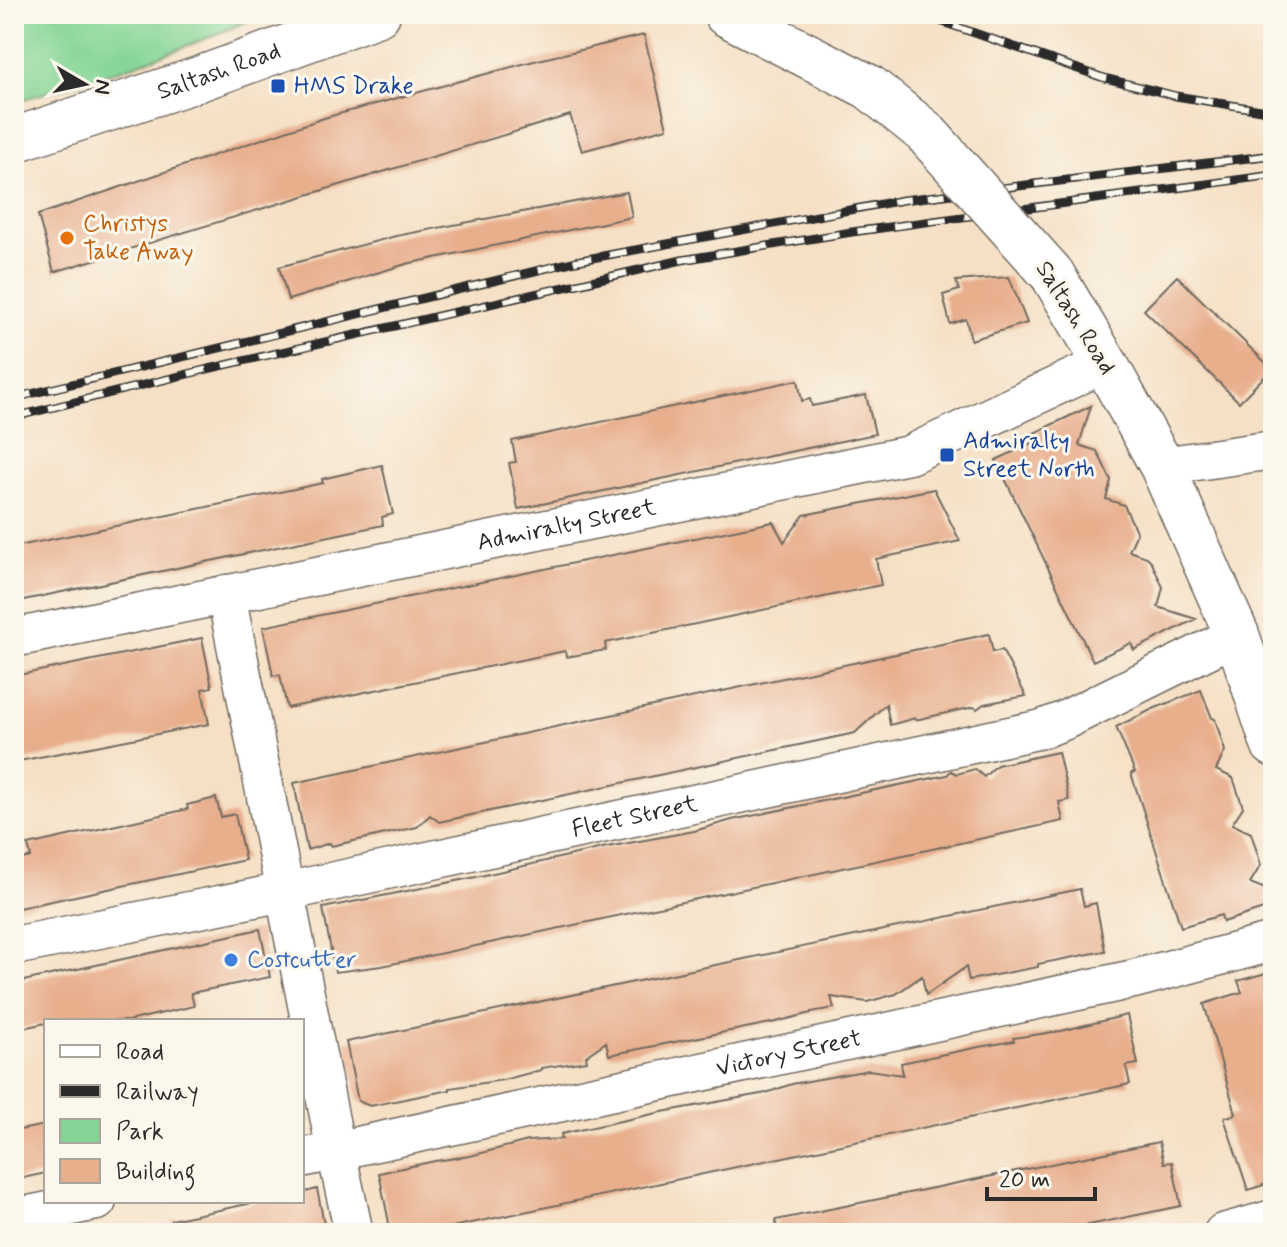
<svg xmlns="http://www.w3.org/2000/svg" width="1287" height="1247" font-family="Mynerve,sans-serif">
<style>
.green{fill:#84d595;stroke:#588060;stroke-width:2}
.building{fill:#e8af8d}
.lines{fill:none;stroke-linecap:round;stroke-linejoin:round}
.minor-casing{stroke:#726a61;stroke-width:41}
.secondary-casing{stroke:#726a61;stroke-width:47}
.minor{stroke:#fff;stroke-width:38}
.secondary{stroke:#fff;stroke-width:44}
.rail-casing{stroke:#2b2b2b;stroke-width:9}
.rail{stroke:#fbf7ec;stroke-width:6;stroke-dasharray:18;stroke-linecap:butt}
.secondary-bridge-casing{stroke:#726a61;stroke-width:47;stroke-linecap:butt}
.secondary-bridge{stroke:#fff;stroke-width:44}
.transit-dot{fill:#1a4fb4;stroke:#fbf7ec;stroke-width:3}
.food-dot{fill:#e8710a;stroke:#fbf7ec;stroke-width:3}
.shop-dot{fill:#3f7fe0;stroke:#fbf7ec;stroke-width:3}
.labels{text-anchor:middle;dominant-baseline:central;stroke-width:6;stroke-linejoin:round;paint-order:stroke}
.street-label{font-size:24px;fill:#2b2b2b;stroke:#fbf7ec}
.transit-label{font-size:24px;fill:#164399;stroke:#fbf7ec;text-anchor:start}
.food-label{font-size:24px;fill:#c56008;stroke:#fbf7ec;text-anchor:start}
.shop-label{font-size:24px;fill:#366cbe;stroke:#fbf7ec;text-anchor:start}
</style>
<rect width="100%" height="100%" fill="#fbf7ec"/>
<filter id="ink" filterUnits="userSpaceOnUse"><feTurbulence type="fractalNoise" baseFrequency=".0125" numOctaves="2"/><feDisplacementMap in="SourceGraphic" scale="16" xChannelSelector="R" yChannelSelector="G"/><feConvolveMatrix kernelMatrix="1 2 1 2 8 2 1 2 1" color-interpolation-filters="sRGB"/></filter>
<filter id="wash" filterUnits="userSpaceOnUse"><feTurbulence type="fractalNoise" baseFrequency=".006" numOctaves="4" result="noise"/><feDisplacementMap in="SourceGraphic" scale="32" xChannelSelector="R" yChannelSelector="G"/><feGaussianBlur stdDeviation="1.8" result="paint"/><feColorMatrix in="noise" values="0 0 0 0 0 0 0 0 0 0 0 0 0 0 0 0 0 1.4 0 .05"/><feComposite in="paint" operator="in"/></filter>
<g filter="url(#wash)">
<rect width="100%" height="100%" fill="#f5e0c5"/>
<path class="green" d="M14 14H263C183 51 98 78 14 102Z"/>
<g id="blocks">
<path class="building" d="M644 35 667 128 582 151 570 115 54 272 38 215 324 118 530 62Z
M627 192 632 217 406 264 288 300 279 267 396 236Z
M1177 276 1272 369 1239 402 1144 310Z
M1009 277 1027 323 971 340 966 319 950 324 943 295 959 290 956 281Z
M798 380 802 401 810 399 812 406 866 395 875 434 518 509 509 463 516 462 512 441Z
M1091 406 1079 445 1097 451 1111 480 1106 499 1124 505 1137 533 1129 551 1147 557 1151 561 1163 587 1158 607 1196 619 1134 650 1131 643 1093 661 996 460 1034 442 1030 435Z
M382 465 393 514 382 517 383 525 14 602V547L323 483 322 479Z
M934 489 960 541 876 559 881 585 605 643 606 650 566 657 565 651 287 708 280 675 273 676 263 627 773 522 784 542 804 515Z
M989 634 993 652 1002 650 1026 696 984 704 977 709 974 707 915 720V718L890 725 886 704 855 733 439 822 430 815 417 827 331 846 330 843 307 850 294 783Z
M202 638 212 687 202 689 209 724 14 762V676Z
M1201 690 1212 718 1215 719 1225 751 1216 770 1233 778 1243 807 1232 824 1251 833 1261 865 1250 883 1273 892V906L1223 922 1221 915 1181 927 1131 773 1135 772 1116 727 1153 709Z
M1058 752 1069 800 1059 802 1063 821 382 966 335 972 323 908 476 877 607 847 694 831 732 820 947 775 951 771 957 774 975 769 984 777 997 765Z
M216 798 221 817 235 814 245 860 14 909V861L31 857 28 845 188 809 187 805Z
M1080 889 1084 906 1096 903 1105 951 1038 964V967L969 980 966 967 926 995 922 976 896 994 867 1002 831 997 834 1008 811 1012V1013L776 1022 609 1055 606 1042 586 1056 587 1061 541 1068V1070L503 1080 450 1088V1090L370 1106 358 1101 346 1042Z
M260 929 270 977 191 993 194 1006 128 1021H46V1023L14 1030V983Z
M1273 971V1182L1248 1190 1224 1118 1236 1114 1204 1004 1242 992 1238 981Z
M1127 1015 1138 1064 1126 1066 1130 1084 424 1233H391L379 1173 435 1161 470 1156 528 1141 562 1139 561 1134 662 1112 766 1093 792 1084 869 1070 903 1075 901 1063 979 1047 1014 1041 1013 1038 1061 1031Z
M46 1125V1173L14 1180V1131Z
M1159 1142 1164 1163 1172 1162 1181 1206 1050 1233H777L776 1220Z
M317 1189 326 1233H172L171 1220 262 1201H302V1193Z"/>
</g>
</g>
<g filter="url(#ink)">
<use href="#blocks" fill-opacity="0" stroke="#726a61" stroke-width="2"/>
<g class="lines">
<defs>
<g id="minor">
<path d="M1162 466 1273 450"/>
<path d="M226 594 336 1151 354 1233"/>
<path id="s1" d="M14 638 909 455 1105 363"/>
<path id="s2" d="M14 946 284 892 1042 729 1063 721 1237 635"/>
<path id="s3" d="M302 1158 1134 979 1273 942"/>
<path d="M14 1218 97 1201"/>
<path d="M1223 1233 1273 1219"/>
</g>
<g id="secondary">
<path d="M726 14 869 87 925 132"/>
<path id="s4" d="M14 140 196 80 378 14"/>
<path d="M1052 274 1105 363 1162 466 1237 635 1273 744"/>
</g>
</defs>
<use href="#minor" class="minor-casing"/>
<use href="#secondary" class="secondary-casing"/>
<use href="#minor" class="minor"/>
<use href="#secondary" class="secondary"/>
<defs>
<path id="rail" d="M920 14 1101 77 1176 96 1273 112
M14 398 576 261 903 200 1273 155
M14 417 208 369 682 260 852 232 1273 175"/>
</defs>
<use href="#rail" class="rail-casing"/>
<use href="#rail" class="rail"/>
<defs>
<path id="secondary-bridge" d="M925 132 1052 274"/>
</defs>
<use href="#secondary-bridge" class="secondary-bridge-casing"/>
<use href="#secondary-bridge" class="secondary-bridge"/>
</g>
</g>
<g class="transit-dot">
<rect x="270" y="78" width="16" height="16" rx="4"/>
<rect x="939" y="447" width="16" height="16" rx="4"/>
</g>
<circle class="food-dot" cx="67" cy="238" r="8"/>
<circle class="shop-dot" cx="231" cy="960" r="8"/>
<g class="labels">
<g class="street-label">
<text stroke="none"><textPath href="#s4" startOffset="216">Saltash Road</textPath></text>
<text transform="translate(1075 318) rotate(58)">Saltash Road</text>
<text stroke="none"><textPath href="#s1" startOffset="564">Admiralty Street</textPath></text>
<text stroke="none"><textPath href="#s2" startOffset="634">Fleet Street</textPath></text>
<text stroke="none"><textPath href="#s3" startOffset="498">Victory Street</textPath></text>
</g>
<g class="transit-label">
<text x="294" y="86">HMS Drake</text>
<text x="963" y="441">Admiralty<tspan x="963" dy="28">Street North</tspan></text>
</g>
<g class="food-label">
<text x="83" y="224">Christys<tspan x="83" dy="28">Take Away</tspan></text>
</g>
<g class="shop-label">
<text x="247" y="960">Costcutter</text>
</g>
</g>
<rect width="1287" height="1247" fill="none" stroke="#fbf7ec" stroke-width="48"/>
<rect x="44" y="1019" width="260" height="184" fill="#fbf7ec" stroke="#a8a59f" stroke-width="2"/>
<rect x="60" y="1045" width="40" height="12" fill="#ffffff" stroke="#a8a59f" stroke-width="2"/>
<text x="116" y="1059" font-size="24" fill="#2b2b2b">Road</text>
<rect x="60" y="1085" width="40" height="12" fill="#2b2b2b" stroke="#a8a59f" stroke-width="2"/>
<text x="116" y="1099" font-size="24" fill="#2b2b2b">Railway</text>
<rect x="60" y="1119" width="40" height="24" fill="#84d595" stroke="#a8a59f" stroke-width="2"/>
<text x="116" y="1139" font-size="24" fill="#2b2b2b">Park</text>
<rect x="60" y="1159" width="40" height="24" fill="#e8af8d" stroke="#a8a59f" stroke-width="2"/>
<text x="116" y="1179" font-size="24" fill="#2b2b2b">Building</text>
<g transform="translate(84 84) rotate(99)" stroke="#fbf7ec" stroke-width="6" paint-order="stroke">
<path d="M0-6L14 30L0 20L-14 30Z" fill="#2b2b2b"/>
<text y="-12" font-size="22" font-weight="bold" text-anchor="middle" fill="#2b2b2b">N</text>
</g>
<path d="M987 1187v12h108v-12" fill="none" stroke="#2b2b2b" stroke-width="4"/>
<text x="999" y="1187" font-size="24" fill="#2b2b2b" stroke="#fbf7ec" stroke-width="6" paint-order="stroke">20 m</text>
</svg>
